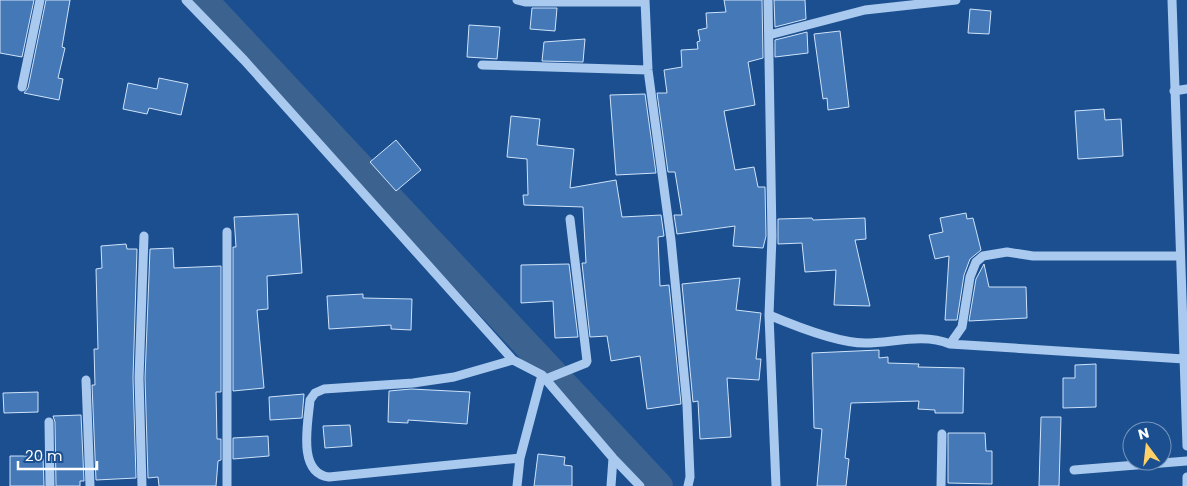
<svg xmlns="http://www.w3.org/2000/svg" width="1187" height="486" font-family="Poppins,sans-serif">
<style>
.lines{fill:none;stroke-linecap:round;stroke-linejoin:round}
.canal{stroke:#3c6290;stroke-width:28}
.building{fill:#4478b7;stroke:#cfe3fa}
.minor{stroke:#a9c9ee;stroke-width:9}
</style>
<rect width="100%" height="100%" fill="#1b4f8f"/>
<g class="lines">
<path class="canal" d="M204 0 659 486"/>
</g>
<path class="building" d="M0 0H34L22 57 0 53Z
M46 0H70L62 47 65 48 58 78 63 79 59 100 24 93 28 88Z
M724 0H762L763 58 748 62 755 105 724 111 735 170 754 167 758 187H765L766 236 763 248 733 246 735 226 677 234 674 215H682L675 172H668L657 93H667L664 70 682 67 681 50 698 49 697 42 700 41 698 30 707 28 706 13 726 12Z
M774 0H805L806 19 775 27Z
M532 8H557L555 31 530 29Z
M970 9 991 11 989 34 968 33Z
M469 25 500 27 497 59 467 57Z
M840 31 849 107 828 110 827 98 823 99 814 34Z
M807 32 808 53 775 57V40Z
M585 39 583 62 542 61 544 42Z
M159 78 188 84 181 115 149 108 147 114 123 109 128 83 157 89Z
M645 94 656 173 616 175 610 95Z
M1104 109 1105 120 1121 119 1123 156 1078 159 1075 111Z
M511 116 540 119 537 145 574 149 570 188 616 180 622 217 661 215 664 236 658 237 660 286 669 285 681 404 647 409 640 356 611 361 607 336 590 337 582 263H586L583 207 524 205 523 195H528L527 159 507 157Z
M396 140 421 170 396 191 370 162Z
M966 213 967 219 973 218 981 250 970 259 964 275 957 320H945L949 256 935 259 929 235 943 232 940 218Z
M298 214 302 273 267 276 268 309 257 310 264 388 233 391V247H236L234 217Z
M812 218 813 220 865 218 866 239 855 240 870 306 834 305 836 270 805 272 802 243 778 244V219Z
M126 244 127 249H137L133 378 136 478 96 480 92 385H95L94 349H98L96 269 102 268 101 246Z
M173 248 174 268 221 266V392H216L217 439H221V460L218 461 216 486H159L158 477 148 478 145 378 150 249Z
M569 264 578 337 555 338 553 301 521 303V265Z
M984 264 989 287H1026L1027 318 969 321 976 279Z
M740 278 736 310 761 313 756 359H761L759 380 727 378 731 437 700 439 698 401 693 402 682 284Z
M363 294V298L412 299 411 330 391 329V325L329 329 327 296Z
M879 350V358L888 357V363L919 364 918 367 964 368 963 413H935V410L918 409 919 401 851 403 845 458 849 459 846 486H817L822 429 814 428 812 353Z
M1096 364V407L1063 408V378H1075V365Z
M411 389 470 392 467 424 408 420V423L388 422 389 391Z
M38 392V412L4 413 3 393Z
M304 394 302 418 270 420 269 397Z
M81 415 84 481H80V486H56L55 422 53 416Z
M1041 417H1061L1059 486H1039Z
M350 425 352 446 325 448 323 426Z
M948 433H985L986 451H992V484L948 483Z
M268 436 269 456 233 459V438Z
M538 454 565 457 564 465 572 466V486H534Z
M10 456H43L44 486H10Z"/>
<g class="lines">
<path class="minor" d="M186 0 244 60 513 360 542 375 613 458 640 486
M517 0 525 2H645
M645 0 648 70 671 240 687 405 690 477 688 486
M768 0 772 236 769 315 776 486
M1172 0 1187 446
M769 35 865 10 956 0
M482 65 648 70
M22 87 40 0
M1174 91 1187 89
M227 232V486
M769 315C795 326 837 343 865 343 893 343 922 333 950 344L962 327 970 277 976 262 983 256 1007 252 1033 256H1179
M950 344 1184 359
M513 360 454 377 413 383 324 389 315 393 310 400C308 423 297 473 329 477L520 458
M542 375 546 379 586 363 587 361 570 219
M86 380 90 486
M49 422 50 486
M1074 470 1187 461
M142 486 139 378 144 236
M517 486 520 458 542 375
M611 486 613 458
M941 486 942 434
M1187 486V477"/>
</g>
<g transform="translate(1147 446) rotate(345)"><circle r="24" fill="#1b4f8f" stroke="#7695bc"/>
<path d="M0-4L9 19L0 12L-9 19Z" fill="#ffd166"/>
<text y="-8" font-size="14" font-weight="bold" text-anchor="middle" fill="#ffffff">N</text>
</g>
<path d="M18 461v8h79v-8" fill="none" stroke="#ffffff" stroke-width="2.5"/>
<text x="25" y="461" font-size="15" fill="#ffffff" stroke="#1b4f8f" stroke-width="4" paint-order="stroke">20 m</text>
</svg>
